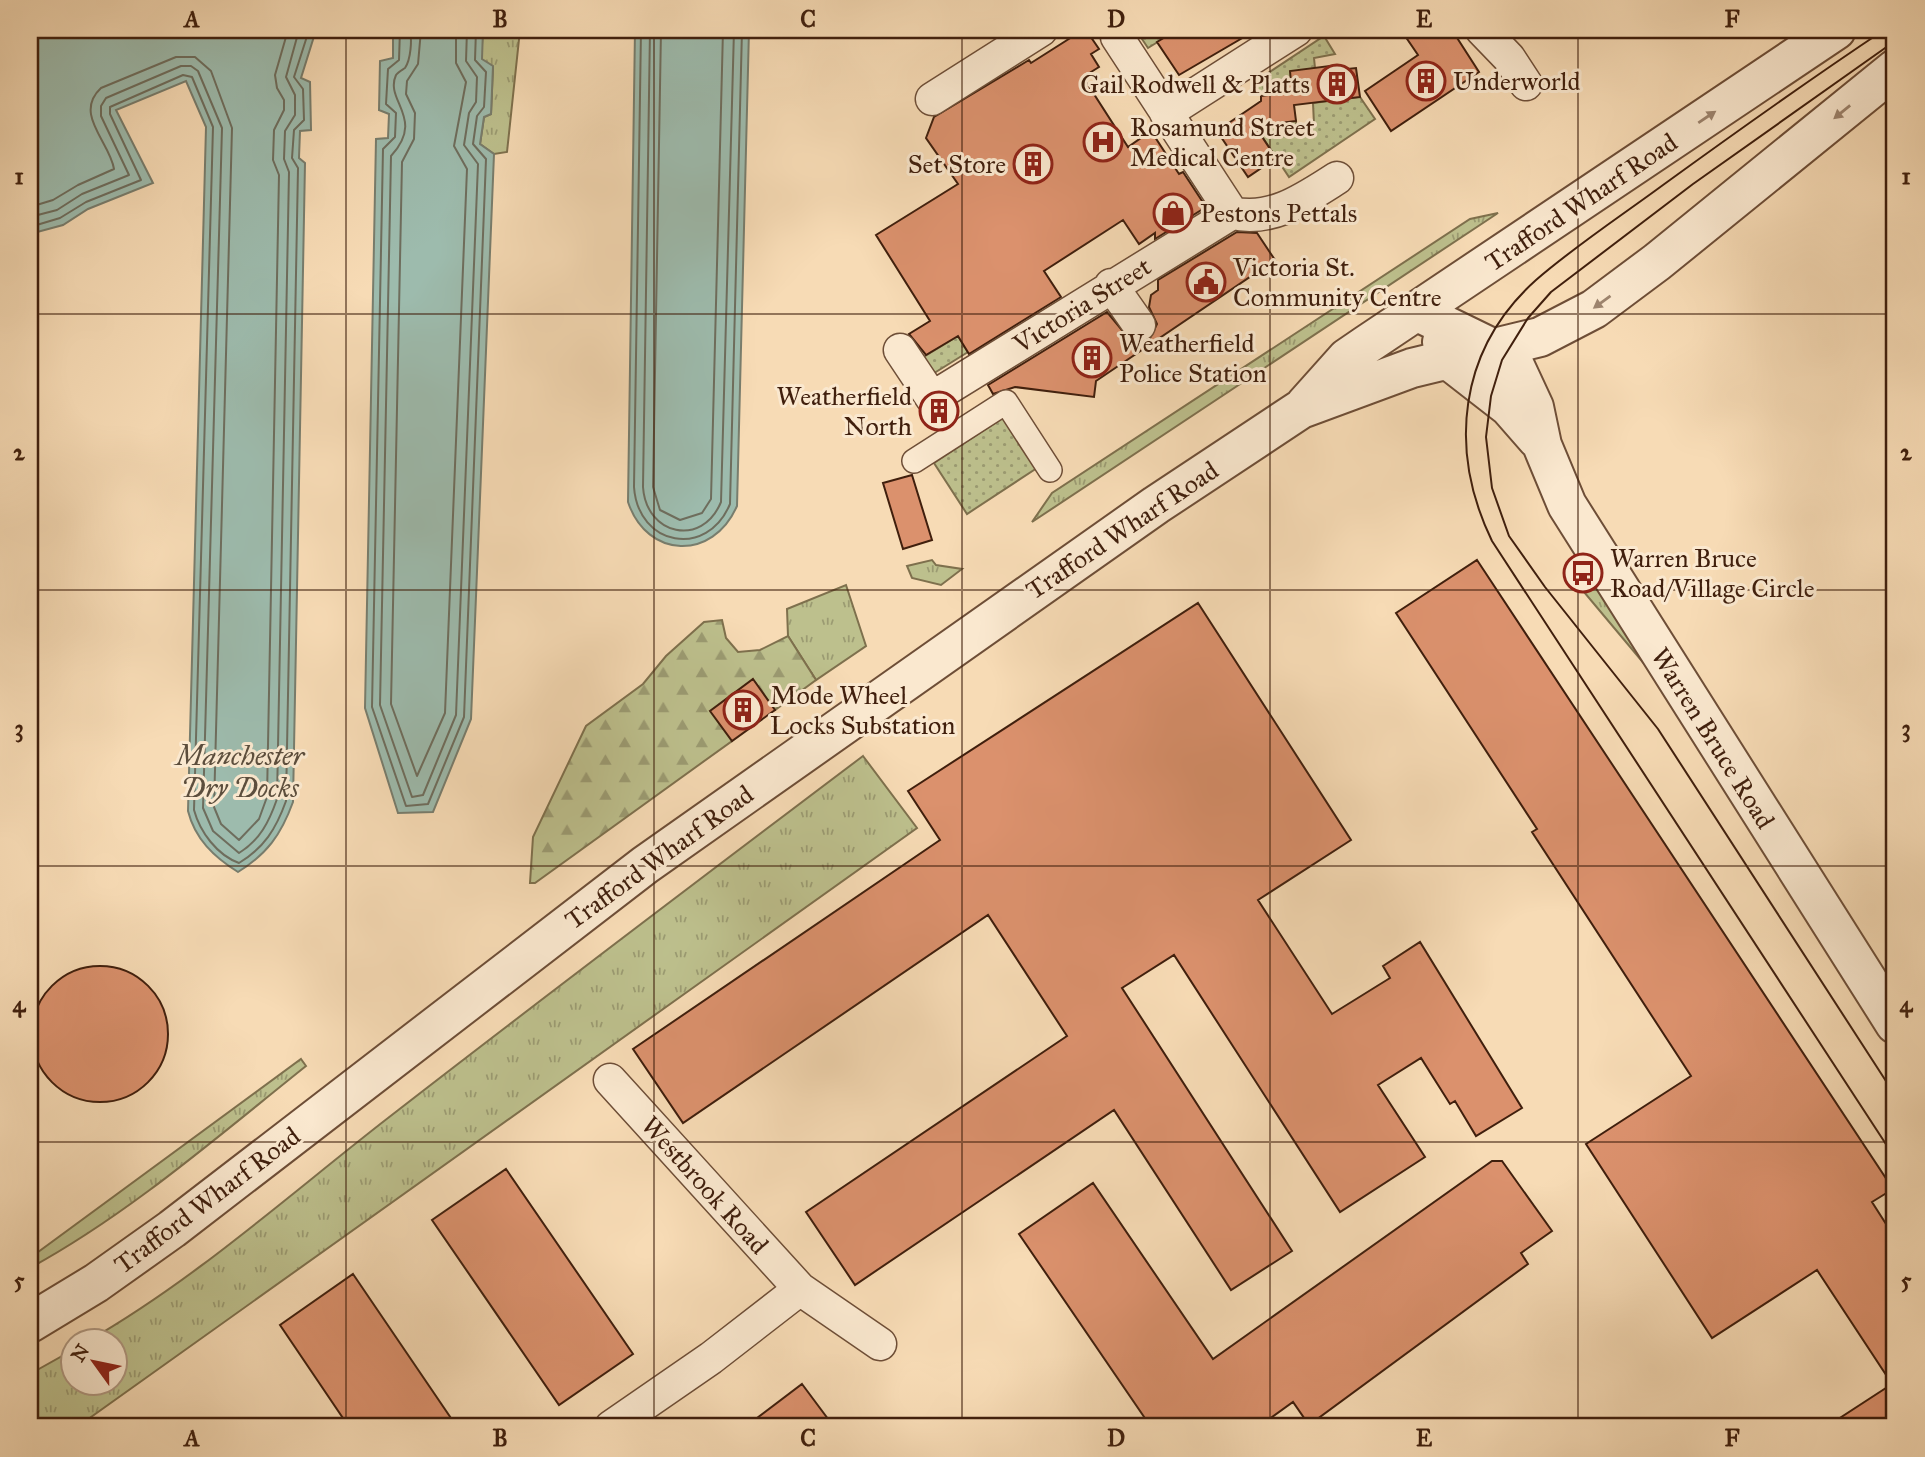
<svg xmlns="http://www.w3.org/2000/svg" width="1925" height="1457" font-family="'IM FELL Great Primer',serif">
<style>
.grass{fill:url(#grass-tufts);stroke:#7e704d;stroke-width:2}
.forest{fill:url(#forest-firs);stroke:#7e704d;stroke-width:2}
.park{fill:url(#park-dots);stroke:#7e704d;stroke-width:2}
.water{fill:#9dbbad;stroke:#787d6d;stroke-width:2}
.lines{fill:none;stroke-linecap:round;stroke-linejoin:round}
.shore{stroke:#6e6d5d;stroke-width:2}
.building{fill:#db916d;stroke:#401f0d;stroke-width:2}
.pedestrian-casing{stroke:#6e4e37;stroke-width:26}
.minor-casing{stroke:#6e4e37;stroke-width:35}
.tertiary-casing{stroke:#6e4e37;stroke-width:42}
.pedestrian{stroke:#fae8cf;stroke-width:23}
.minor{stroke:#fae8cf;stroke-width:32}
.tertiary{stroke:#fae8cf;stroke-width:38}
.tram{stroke:#401f0d;stroke-width:2}
.oneway{fill:#9d846e}
.grid{fill:none;stroke:#401f0d;stroke-width:2;stroke-opacity:0.55}
.labels{text-anchor:middle;dominant-baseline:central;stroke-width:6;stroke-linejoin:round;paint-order:stroke}
.poi-label{font-size:26px;fill:#401f0d;stroke:#fae8cf;text-anchor:start}
.street-label{font-size:26px;fill:#401f0d;stroke:#fae8cf}
.water-label{font-size:28px;font-style:italic;fill:#5c4e3d;stroke:#fae8cf}
.neatline{fill:none;stroke:#401f0d;stroke-width:2.5}
.grid-label{font-size:23px;text-anchor:middle;font-weight:bold;fill:#401f0d}
</style>
<defs>
<pattern id="grass-tufts" width="24" height="20" patternUnits="userSpaceOnUse" patternTransform="scale(1.75)"><rect width="24" height="20" fill="#bdc08d"/><path d="M3 7l-1-3M5 7V3M7 7l1-3M15 17l-1-3M17 17v-4M19 17l1-3" fill="none" stroke="#9b9b72"/></pattern>
<pattern id="forest-firs" width="22" height="20" patternUnits="userSpaceOnUse" patternTransform="scale(1.75)"><rect width="22" height="20" fill="#bdc08d"/><path d="M5 1l3.5 6h-7zM16 11l3.5 6h-7z" fill="#9b9b72"/></pattern>
<pattern id="park-dots" width="8" height="8" patternUnits="userSpaceOnUse" patternTransform="scale(1.75)"><rect width="8" height="8" fill="#bdc08d"/><path d="M2 2h.1M6 6h.1" fill="none" stroke="#9b9b72" stroke-width="1.8" stroke-linecap="round"/></pattern>
</defs>
<rect width="100%" height="100%" fill="#f7dbb5"/>
<filter id="stains"><feTurbulence type="fractalNoise" baseFrequency=".00286" numOctaves="4"/><feColorMatrix values="0 0 0 0 .2 0 0 0 0 .09 0 0 0 0 .02 0 0 0 .5 -.17"/></filter>
<radialGradient id="worn" r=".72"><stop offset=".6" stop-color="#630" stop-opacity="0"/><stop offset="1" stop-color="#630" stop-opacity=".3"/></radialGradient>
<path class="grass" d="M483 30H520L507 152 494 154 480 144 484 117 491 114 493 67 481 59Z
M1498 213 1032 522 1052 493 1470 219Z
M932 560 936 565 962 569 941 585 912 578 907 566Z
M1598 584 1662 685 1584 592Z
M846 585 866 646 816 680 788 636 787 609Z
M863 756 917 828 77 1427H30V1374L73 1350 74 1384H116V1342L88 1341C196 1279 290 1194 388 1118 545 996 704 876 863 756Z
M301 1059 306 1066C217 1137 129 1214 30 1268V1258Z"/>
<path class="forest" d="M722 620 726 638 738 652 760 650 788 636 816 680 775 710 753 680 732 741 535 883H530L533 837 586 726 643 684 666 656 704 622Z"/>
<path class="park" d="M1136 30H1177L1148 48Z
M1324 36 1335 54 1314 58 1315 68 1292 86H1269V95L1261 96 1253 83Z
M1360 97 1375 119 1289 177 1257 129 1264 125 1296 121V127L1314 124 1313 103Z
M958 336 968 352 931 375 917 361Z
M1004 417 1037 468 967 514 934 463Z"/>
<path class="water" d="M30 30H316L301 78 310 82 311 130 300 131 299 158 305 163 293 802C281 835 267 854 238 872 214 857 195 839 188 811L206 127 186 81 116 110 153 183 88 209 63 225 30 234Z
M393 30H483L482 59 493 66 491 114 484 117 480 144 494 154 471 719 433 812 398 813 365 708 376 139 388 138 389 114 379 110 380 61 393 58Z
M635 30H749L737 506C713 561 647 559 628 502Z"/>
<g class="lines">
<path class="shore" d="M400 30 399 60 388 69 386 104 396 113 395 137 383 149 372 707 406 806 428 804 464 717 486 159 473 144 477 116 484 107 486 72 475 60 476 30
M410 30C412 40 411 59 405 68 402 70 398 72 396 75 384 101 426 118 391 156L380 705 412 797 423 795 456 715 478 164 464 145 469 113 476 102 477 77 466 61 467 30
M421 30 418 64 407 81 406 94 415 113 414 139 402 162 391 704 417 776 445 713 467 169 454 146 466 82 456 63V30
M641 30 634 487C638 546 707 559 730 504L742 30
M650 30 643 487C646 535 702 548 721 502L734 30
M661 30 653 487 660 510 680 520 702 513 711 499 723 30
M30 207 53 200 78 185 114 169C110 142 73 114 101 88L176 57H195L211 71 232 128 214 807 221 824 239 840 259 819 267 797 279 175 273 160 274 130 284 110V100L277 88 275 75 288 30
M30 217 57 210 82 194 129 175 101 116V106L106 98 181 66H191L198 71 222 128 203 808 213 831 239 853C260 840 269 822 277 799L289 172 284 159 285 131 295 115V95L286 77 299 30
M30 227 60 218 86 202 141 180 110 114V107L183 75 192 77 213 127 194 810C200 832 217 855 239 863 264 848 276 829 286 801L298 168 292 158 294 130 304 120 303 89 294 77 309 30"/>
</g>
<path class="building" d="M1083 30H1086L1099 49 1091 54 1099 67 1083 77 1128 147 1151 131 1179 174 1183 172 1206 207 1155 239V233L1139 244 1123 220 1044 271 1061 297 969 354 958 336 926 355 909 334 930 321 876 235 958 184 926 138 934 117 1029 60 1031 63Z
M1177 30H1256L1179 75 1157 42Z
M1401 30H1452L1479 72 1391 131 1365 91 1418 55Z
M1337 65 1338 70 1356 68 1360 97 1294 105 1296 121 1255 126 1276 158 1248 177 1217 131 1261 101V96L1269 95 1268 86 1291 83 1290 71Z
M1237 232 1257 233 1275 260 1096 381 1094 397 1015 387 993 394 988 385 1107 312 1131 341 1142 344 1149 340 1157 324 1149 307 1151 295 1158 290V280Z
M912 475 932 540 903 549 883 483Z
M1477 560 1893 1189 1872 1202 1895 1238V1427H1826L1892 1384 1817 1270 1712 1338 1586 1144 1691 1076 1532 832 1537 829 1396 613Z
M1198 603 1351 840 1258 900 1332 1014 1390 978 1383 966 1420 942 1522 1108 1476 1136 1455 1101 1450 1104 1421 1058 1378 1085 1425 1157 1340 1212 1174 955 1122 988 1292 1251 1231 1290 1114 1110 855 1285 806 1212 1067 1036 988 915 683 1123 633 1049 940 840 908 791Z
M753 679 775 710 732 741 710 711Z
M32 1034a68 68 0 1 1 136 0a68 68 0 1 1-136 0Z
M1492 1161H1502L1552 1231 1521 1253 1528 1264 1309 1425 1293 1402 1258 1427H1151L1019 1234 1093 1183 1213 1359Z
M506 1169 633 1354 559 1405 432 1220Z
M353 1274 457 1427H349L280 1325Z
M802 1384 834 1427H745Z"/>
<g class="lines">
<defs>
<path id="pedestrian" d="M914 461 1006 402 1050 470"/>
<path id="minor" d="M1482 30 1509 58 1526 84
M1117 37 1232 213C1272 222 1304 199 1337 178
M932 99 1041 30
M1166 113 1296 30
M1111 285 1139 325
M900 350 932 398 1232 213
M610 1080 800 1289 880 1344
M611 1427 711 1358 800 1289"/>
<path id="tertiary" d="M1418 312 1494 349 1514 364 1534 407 1542 445 1567 505 1895 1024
M1442 342 1446 358 1509 407 1537 439
M1305 405 1347 358 1366 345 1836 30
M30 1323 96 1283 172 1229 645 865 1156 505 1301 409 1412 368 1540 337 1594 309 1657 262 1895 69"/>
</defs>
<use href="#pedestrian" class="pedestrian-casing"/>
<use href="#minor" class="minor-casing"/>
<use href="#tertiary" class="tertiary-casing"/>
<use href="#pedestrian" class="pedestrian"/>
<use href="#minor" class="minor"/>
<use href="#tertiary" class="tertiary"/>
<path class="tram" d="M1522 30 1531 38
M1884 30C1809 80 1736 132 1663 185 1621 216 1575 246 1536 280 1458 350 1448 450 1492 541L1895 1158
M1895 41 1693 184 1551 292 1528 318 1502 360 1491 396 1486 437 1492 488 1509 536 1545 587 1658 729 1895 1095"/>
</g>
<defs><path id="oneway-solid" d="M-6-.8H1V-3.2L6.5 0L1 3.2V.8H-6Z" transform="scale(1.75)"/></defs>
<g class="oneway">
<use href="#oneway-solid" transform="translate(1842 112) rotate(141)"/>
<use href="#oneway-solid" transform="translate(1707 117) rotate(-34)"/>
<use href="#oneway-solid" transform="translate(1602 302) rotate(144)"/>
</g>
<path class="grid" d="M346 30V1427M654 30V1427M962 30V1427M1270 30V1427M1578 30V1427M30 314H1895M30 590H1895M30 866H1895M30 1142H1895"/>
<defs>
<symbol id="building-ring" viewBox="-11 -11 22 22"><circle r="9.5" fill="#fae8cf" stroke="#8f2418" stroke-width="1.5"/><path d="M-4-6H4V6H1V3H-1V6H-4ZM-2.5-4.3h1.7v1.8h-1.7ZM.8-4.3h1.7v1.8H.8ZM-2.5-1h1.7V.8h-1.7ZM.8-1h1.7V.8H.8Z" fill="#8f2418"/></symbol>
<symbol id="hospital-ring" viewBox="-11 -11 22 22"><circle r="9.5" fill="#fae8cf" stroke="#8f2418" stroke-width="1.5"/><path d="M-5-5h3v3.5h4V-5h3V5h-3V1.5h-4V5h-3Z" fill="#8f2418"/></symbol>
<symbol id="shop-ring" viewBox="-11 -11 22 22"><circle r="9.5" fill="#fae8cf" stroke="#8f2418" stroke-width="1.5"/><path d="M-5-2.5h2.3a2.7 3.5 0 0 1 5.4 0H5L5.5 6h-11ZM-1.5-2.5h3a1.5 2.3 0 0 0-3 0Z" fill="#8f2418"/></symbol>
<symbol id="civic-ring" viewBox="-11 -11 22 22"><circle r="9.5" fill="#fae8cf" stroke="#8f2418" stroke-width="1.5"/><path d="M-.6-6.5H3V-4.5H.6V-3L4-1V1h2V6H-6V1h2V-1L-.6-3ZM-1.2 2.5V6h2.4V2.5Z" fill="#8f2418"/></symbol>
<symbol id="bus-ring" viewBox="-11 -11 22 22"><circle r="9.5" fill="#fae8cf" stroke="#8f2418" stroke-width="1.5"/><path d="M-5-6H5V4H4V6H2V4H-2V6H-4V4H-5ZM-3.5-4V0h7V-4ZM-3.5 1.2v1.5H-2V1.2ZM2 1.2v1.5H3.5V1.2Z" fill="#8f2418"/></symbol>
</defs>
<g fill-rule="evenodd">
<use href="#building-ring" x="1404" y="59" width="44" height="44"/>
<use href="#building-ring" x="1315" y="62" width="44" height="44"/>
<use href="#hospital-ring" x="1081" y="120" width="44" height="44"/>
<use href="#building-ring" x="1011" y="142" width="44" height="44"/>
<use href="#shop-ring" x="1151" y="191" width="44" height="44"/>
<use href="#civic-ring" x="1184" y="260" width="44" height="44"/>
<use href="#building-ring" x="1070" y="336" width="44" height="44"/>
<use href="#building-ring" x="917" y="389" width="44" height="44"/>
<use href="#bus-ring" x="1561" y="551" width="44" height="44"/>
<use href="#building-ring" x="721" y="688" width="44" height="44"/>
</g>
<g class="labels">
<g class="poi-label">
<text x="1453" y="81">Underworld</text>
<text x="1310" y="84" text-anchor="end">Gail Rodwell &amp; Platts</text>
<text x="1130" y="127">Rosamund Street<tspan x="1130" dy="30">Medical Centre</tspan></text>
<text x="1006" y="164" text-anchor="end">Set Store</text>
<text x="1200" y="213">Pestons Pettals</text>
<text x="1233" y="267">Victoria St.<tspan x="1233" dy="30">Community Centre</tspan></text>
<text x="1119" y="343">Weatherfield<tspan x="1119" dy="30">Police Station</tspan></text>
<text x="912" y="396" text-anchor="end">Weatherfield<tspan x="912" dy="30">North</tspan></text>
<text x="1610" y="558">Warren Bruce<tspan x="1610" dy="30">Road/Village Circle</tspan></text>
<text x="770" y="695">Mode Wheel<tspan x="770" dy="30">Locks Substation</tspan></text>
</g>
<g class="street-label">
<text transform="translate(1581 202) rotate(-34)">Trafford Wharf Road</text>
<text transform="translate(1082 305) rotate(-32)">Victoria Street</text>
<text transform="translate(1122 530) rotate(-34)">Trafford Wharf Road</text>
<text transform="translate(1713 738) rotate(58)">Warren Bruce Road</text>
<text transform="translate(659 857) rotate(-36)">Trafford Wharf Road</text>
<text transform="translate(705 1185) rotate(48)">Westbrook Road</text>
<text transform="translate(207 1200) rotate(-37)">Trafford Wharf Road</text>
</g>
<g class="water-label">
<text x="240" y="755">Manchester<tspan x="240" dy="32">Dry Docks</tspan></text>
</g>
</g>
<rect width="1925" height="1457" fill="none" stroke="#f7dbb5" stroke-width="77"/>
<g transform="translate(94 1362) rotate(303)"><circle r="33" fill="#fae8cf" stroke="#b09881" stroke-width="2"/>
<path d="M0-5L12 26L0 18L-12 26Z" fill="#8f2418"/>
<text y="-10" font-size="19" font-weight="bold" text-anchor="middle" fill="#401f0d">N</text>
</g>
<rect x="38" y="38" width="1848" height="1380" class="neatline"/>
<g class="grid-label">
<text x="192" y="27">A</text>
<text x="500" y="27">B</text>
<text x="808" y="27">C</text>
<text x="1116" y="27">D</text>
<text x="1424" y="27">E</text>
<text x="1732" y="27">F</text>
<text x="19" y="184">1</text>
<text x="1906" y="184">1</text>
<text x="19" y="460">2</text>
<text x="1906" y="460">2</text>
<text x="19" y="736">3</text>
<text x="1906" y="736">3</text>
<text x="19" y="1012">4</text>
<text x="1906" y="1012">4</text>
<text x="19" y="1288">5</text>
<text x="1906" y="1288">5</text>
<text x="192" y="1446">A</text>
<text x="500" y="1446">B</text>
<text x="808" y="1446">C</text>
<text x="1116" y="1446">D</text>
<text x="1424" y="1446">E</text>
<text x="1732" y="1446">F</text>
</g>
<rect width="100%" height="100%" filter="url(#stains)"/>
<rect width="100%" height="100%" fill="url(#worn)"/>
</svg>
